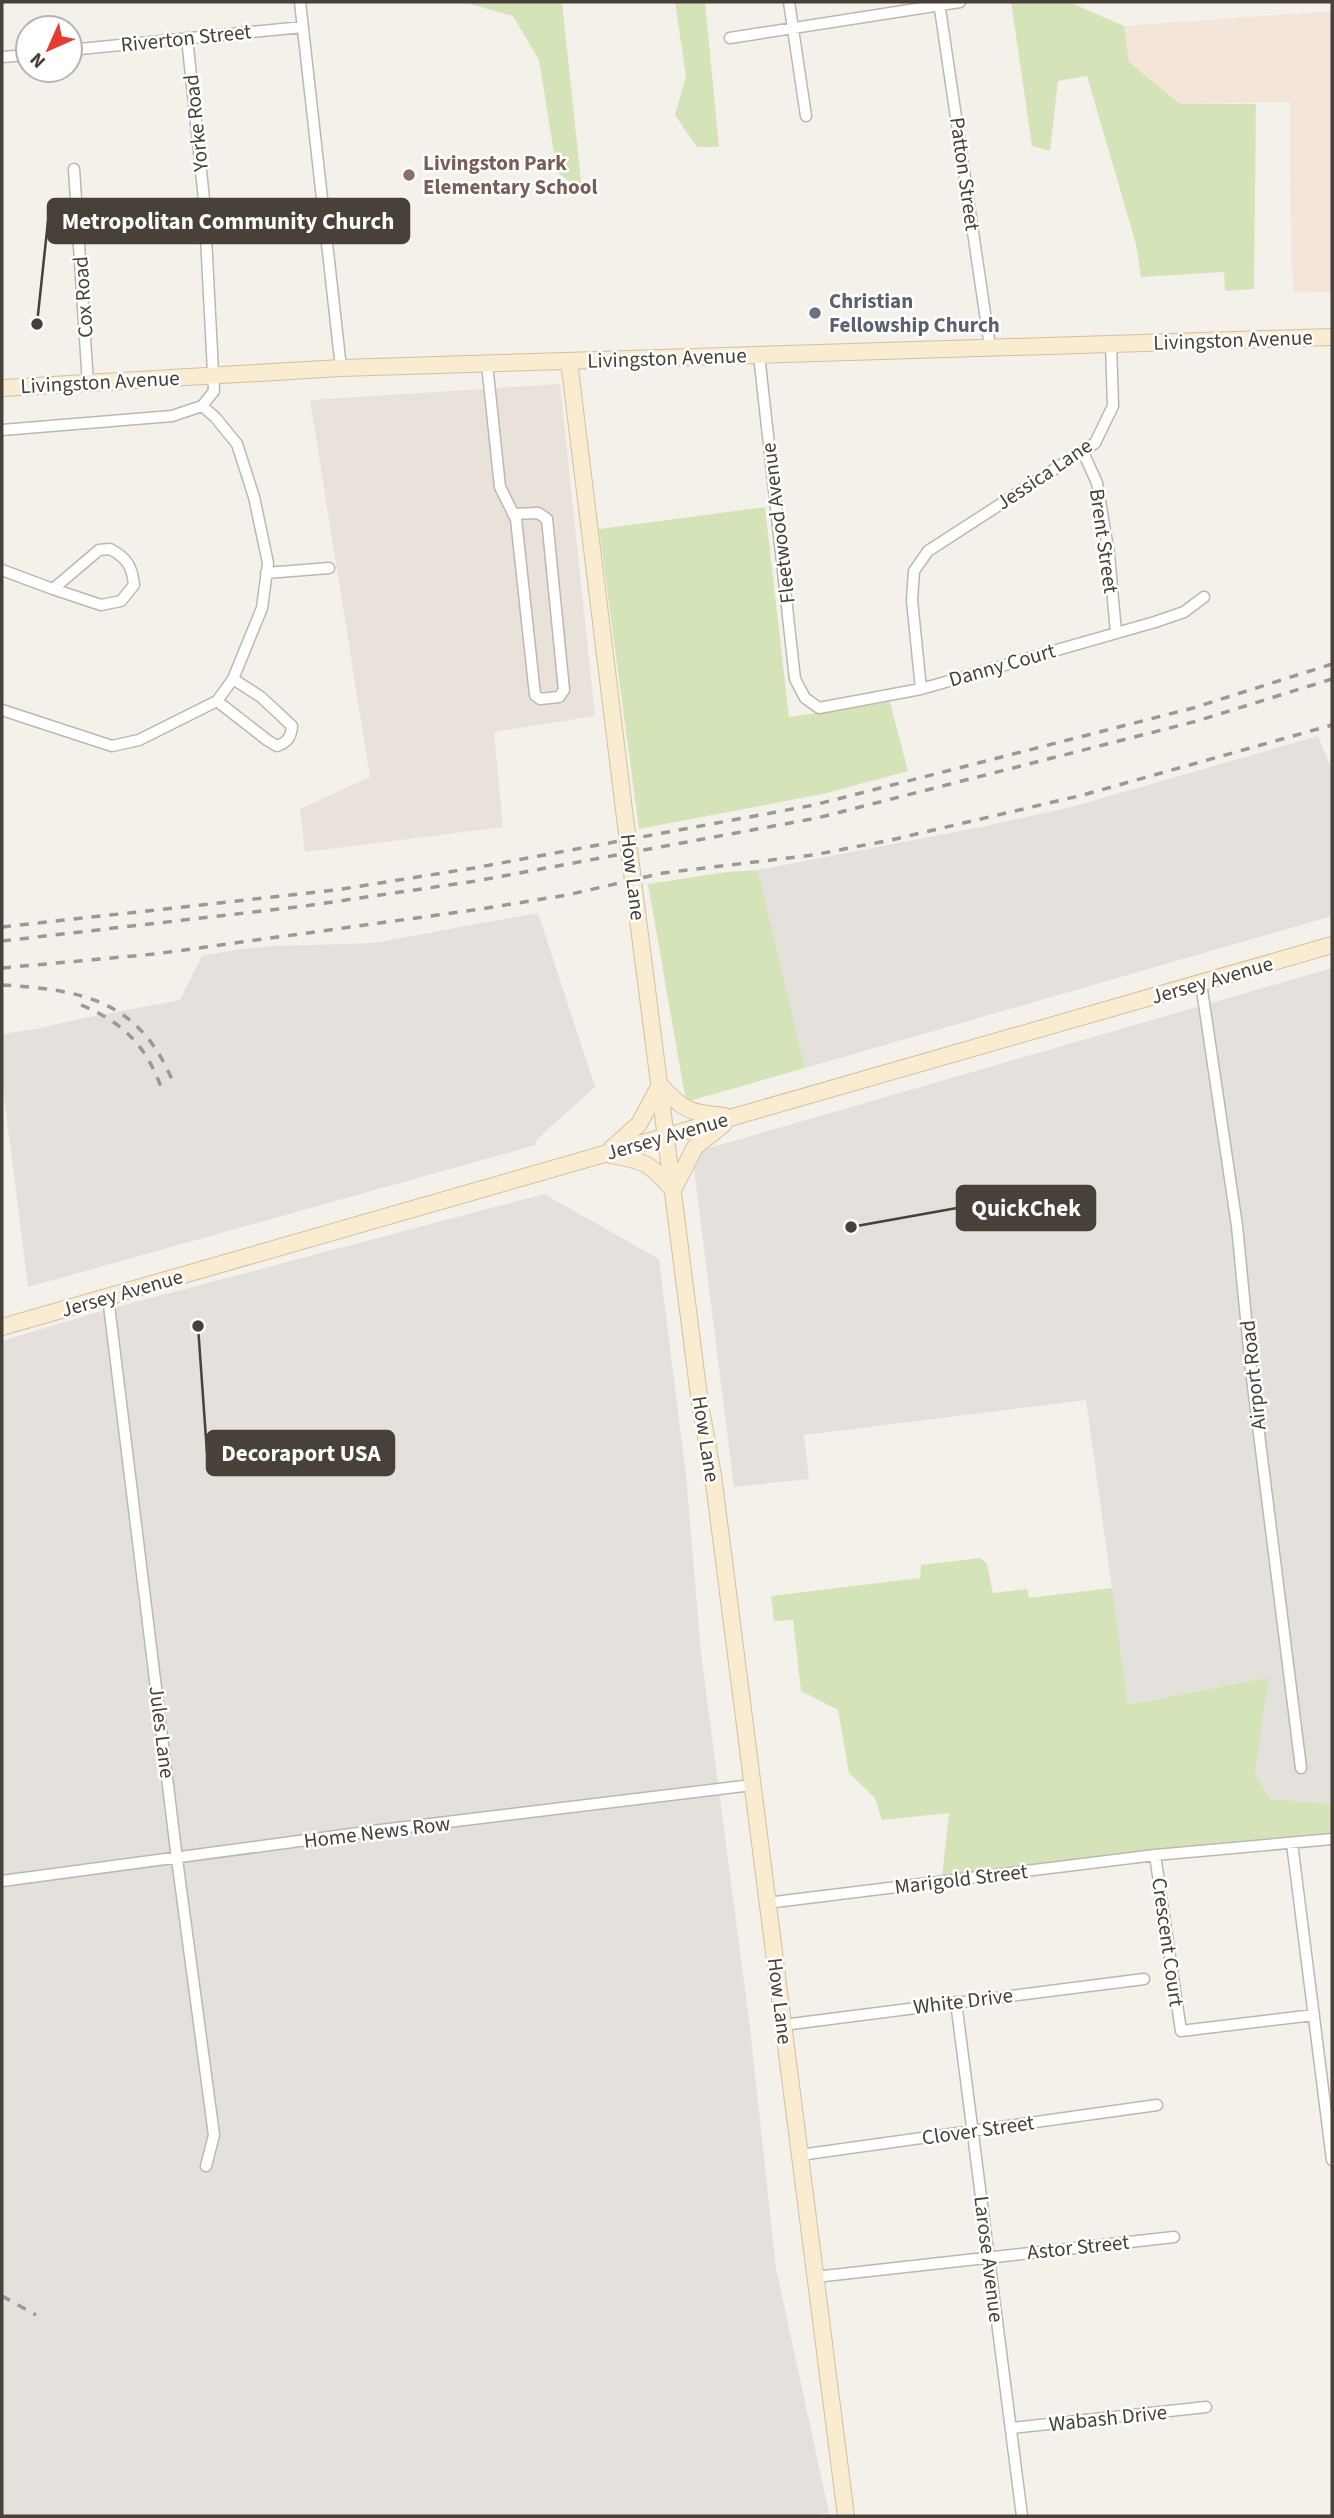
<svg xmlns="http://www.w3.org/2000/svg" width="1334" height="2518" font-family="'Source Sans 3',sans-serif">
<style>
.residential{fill:#e8e2da}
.commercial{fill:#f3e6d9}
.industrial{fill:#e4e0dc}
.green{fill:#d5e4b8}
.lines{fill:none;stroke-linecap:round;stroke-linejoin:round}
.street-casing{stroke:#bfb7af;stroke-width:13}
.secondary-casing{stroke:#d2c1a1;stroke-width:18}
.street{stroke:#fff;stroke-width:10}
.secondary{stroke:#faecd0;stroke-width:16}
.rail{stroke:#999;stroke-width:3.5;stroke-dasharray:9 9;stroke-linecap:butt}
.secondary-bridge-casing{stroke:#d2c1a1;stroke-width:18;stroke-linecap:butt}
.secondary-bridge{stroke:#faecd0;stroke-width:16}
.education-dot{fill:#8d6e63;stroke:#fff;stroke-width:2.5}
.worship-dot{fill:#6b7280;stroke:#fff;stroke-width:2.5}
.labels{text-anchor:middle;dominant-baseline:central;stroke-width:5;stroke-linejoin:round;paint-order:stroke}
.street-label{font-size:21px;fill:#48413a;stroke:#fff}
.education-label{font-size:21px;font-weight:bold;fill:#785e54;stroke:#fff;text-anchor:start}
.worship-label{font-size:21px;font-weight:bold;fill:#5b616d;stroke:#fff;text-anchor:start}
.leader{fill:none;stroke:#48413a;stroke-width:2.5}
.callout-dot{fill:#48413a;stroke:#fff;stroke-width:2.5}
.callout{fill:#48413a;stroke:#48413a;stroke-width:2.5}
.callout-label{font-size:23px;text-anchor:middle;font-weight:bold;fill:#fff}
</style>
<rect width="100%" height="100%" fill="#f4f1eb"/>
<path class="residential" d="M560 384 595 716 494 732 503 827 305 852 300 809 370 777 310 400Z"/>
<path class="commercial" d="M1332 11V292L1294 293 1291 259 1290 102 1180 104 1129 62 1124 26Z"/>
<path class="industrial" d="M1318 736 1332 770V916L805 1068 758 870 981 827 1075 806Z
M538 913 595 1087 535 1141 536 1145 28 1287 2 1080V1034L36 1029 84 1018 180 1000 202 956 234 950 275 946 374 943Z
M1332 968V1804L1270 1799 1255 1772 1268 1677 1128 1705 1086 1400 804 1435 809 1479 734 1487 692 1153Z
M544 1194 659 1259 686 1475 701 1653 750 2028 776 2268 829 2513 810 2516H2V1341L94 1313Z"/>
<path class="green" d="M463 2H562L582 191 557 172 539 60 513 16Z
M675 2H705L719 147H697L675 115 686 76Z
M1011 2H1069L1124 26 1129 62 1180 104H1256L1254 289 1225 291 1224 272 1141 277 1136 244 1087 76 1058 81 1050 151 1032 146Z
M765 507 789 717 890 702 908 771 823 794 639 829 599 529Z
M758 870 805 1068 686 1102 648 884 727 872Z
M980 1558 987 1564 993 1593 1027 1589 1029 1598 1112 1588 1128 1705 1269 1677 1255 1772 1270 1799 1332 1804V1837L942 1878 949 1813 882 1820 875 1798 849 1773 838 1710 801 1691 793 1620 774 1621 771 1596 920 1578 921 1565Z"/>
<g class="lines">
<defs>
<path id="street" d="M300 2 341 368
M789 2 806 116
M939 2 990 347
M730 38 960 2
M70 50 303 27
M2 57 28 55
M74 169 88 384
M759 355 795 679 805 698 819 708 921 689 1155 622 1184 612 1204 597
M487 364 500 487 516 519 535 695 540 699 559 697 564 690 547 519 538 513 513 514
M2 430 172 416 202 406 214 391 204 199 187 38
M1083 452 1097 483 1109 554 1116 633
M110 549C127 558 132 566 134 585L121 601 101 605 53 589 99 550Z
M2 570 53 589
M266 573 329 568
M921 689 912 600 914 571 928 551 1095 443 1113 406 1111 344
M217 701 267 740 277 746C288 742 291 737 292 726L261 697 233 679
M2 710 112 746 139 740 217 701 233 679 262 608 268 563 254 497 237 444 215 417 202 406
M1201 983 1237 1226 1251 1370 1301 1768
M108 1297 177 1859 214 2135 206 2166
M1292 1843 1332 2160
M1155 1855 1181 2031 1314 2015
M2 1881 381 1830 752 1785
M767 1903 1155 1855 1332 1839
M956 2002 1022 2516
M783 2025 1144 1979
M800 2155 1157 2105
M815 2277 1174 2237
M1011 2428 1206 2407"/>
<path id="secondary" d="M569 361 625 818
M2 388 341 368 1332 337
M634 888 700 1404 713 1475 846 2516
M660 1085C685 1112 689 1112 724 1116
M611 1149 639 1124 660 1085
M611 1155C645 1161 650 1163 673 1190
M673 1190 695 1147 724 1124
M2 1327 1332 945"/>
</defs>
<use href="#street" class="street-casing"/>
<use href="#secondary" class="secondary-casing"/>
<use href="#street" class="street"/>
<use href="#secondary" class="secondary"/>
<path class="rail" d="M2 927 336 890 474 868 814 805 1193 708 1332 664
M2 941 305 906 476 881 817 818 1197 721 1332 679
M2 968 155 954 481 909 567 895 663 873 813 855 891 840 1083 795 1332 725
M2 985C83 990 139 1000 173 1082
M81 1005C123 1022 146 1046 161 1087
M2 2296 36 2315"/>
<defs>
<path id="secondary-bridge" d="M625 818 634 888"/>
</defs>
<use href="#secondary-bridge" class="secondary-bridge-casing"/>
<use href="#secondary-bridge" class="secondary-bridge"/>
</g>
<circle class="education-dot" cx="409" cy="175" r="7"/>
<circle class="worship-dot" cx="815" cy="313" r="7"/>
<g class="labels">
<g class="street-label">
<text transform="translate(186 38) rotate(-6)">Riverton Street</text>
<text transform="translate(196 123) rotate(-96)">Yorke Road</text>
<text transform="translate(965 174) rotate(82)">Patton Street</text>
<text transform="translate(83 297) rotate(-94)">Cox Road</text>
<text transform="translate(1233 340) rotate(-2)">Livingston Avenue</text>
<text transform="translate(667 358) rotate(-2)">Livingston Avenue</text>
<text transform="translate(100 382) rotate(-3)">Livingston Avenue</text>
<text transform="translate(1044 474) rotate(-34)">Jessica Lane</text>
<text transform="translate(778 523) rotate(-97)">Fleetwood Avenue</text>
<text transform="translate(1104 541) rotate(82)">Brent Street</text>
<text transform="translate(1002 665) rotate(-16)">Danny Court</text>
<text transform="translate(633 877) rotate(83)">How Lane</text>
<text transform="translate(1212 980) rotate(-16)">Jersey Avenue</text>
<text transform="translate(667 1136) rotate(-16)">Jersey Avenue</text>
<text transform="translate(122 1293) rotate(-16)">Jersey Avenue</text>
<text transform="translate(1253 1375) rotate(-96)">Airport Road</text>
<text transform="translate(706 1439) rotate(81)">How Lane</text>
<text transform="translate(162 1732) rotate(83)">Jules Lane</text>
<text transform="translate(377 1832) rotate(-7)">Home News Row</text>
<text transform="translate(961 1879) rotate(-7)">Marigold Street</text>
<text transform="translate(1168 1942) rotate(82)">Crescent Court</text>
<text transform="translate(780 2001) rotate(83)">How Lane</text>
<text transform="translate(963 2001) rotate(-7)">White Drive</text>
<text transform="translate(978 2130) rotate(-8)">Clover Street</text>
<text transform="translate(1078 2247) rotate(-6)">Astor Street</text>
<text transform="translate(989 2259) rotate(83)">Larose Avenue</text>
<text transform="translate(1108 2418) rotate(-6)">Wabash Drive</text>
</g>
<g class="education-label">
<text x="423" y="163">Livingston Park<tspan x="423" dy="24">Elementary School</tspan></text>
</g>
<g class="worship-label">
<text x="829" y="301">Christian<tspan x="829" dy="24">Fellowship Church</tspan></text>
</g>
</g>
<path class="leader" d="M37 324L48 221M851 1227L957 1208M198 1326L207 1453"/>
<g class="callout-dot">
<circle cx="37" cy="324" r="7"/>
<circle cx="851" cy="1227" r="7"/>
<circle cx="198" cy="1326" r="7"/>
</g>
<g class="callout">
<rect x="48" y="199" width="361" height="44" rx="7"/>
<rect x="957" y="1186" width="138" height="44" rx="7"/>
<rect x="207" y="1431" width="187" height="44" rx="7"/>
</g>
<g class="callout-label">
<text x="228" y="229">Metropolitan Community Church</text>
<text x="1026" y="1216">QuickChek</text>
<text x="301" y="1461">Decoraport USA</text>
</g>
<rect width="1334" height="2518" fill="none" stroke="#48413a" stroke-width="7"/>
<g transform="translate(49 49) rotate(225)"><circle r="33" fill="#ffffff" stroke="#b6b3b0" stroke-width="2"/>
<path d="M0-5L12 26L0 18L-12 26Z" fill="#e73a30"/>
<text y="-10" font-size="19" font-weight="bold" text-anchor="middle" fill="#48413a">N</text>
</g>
</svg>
